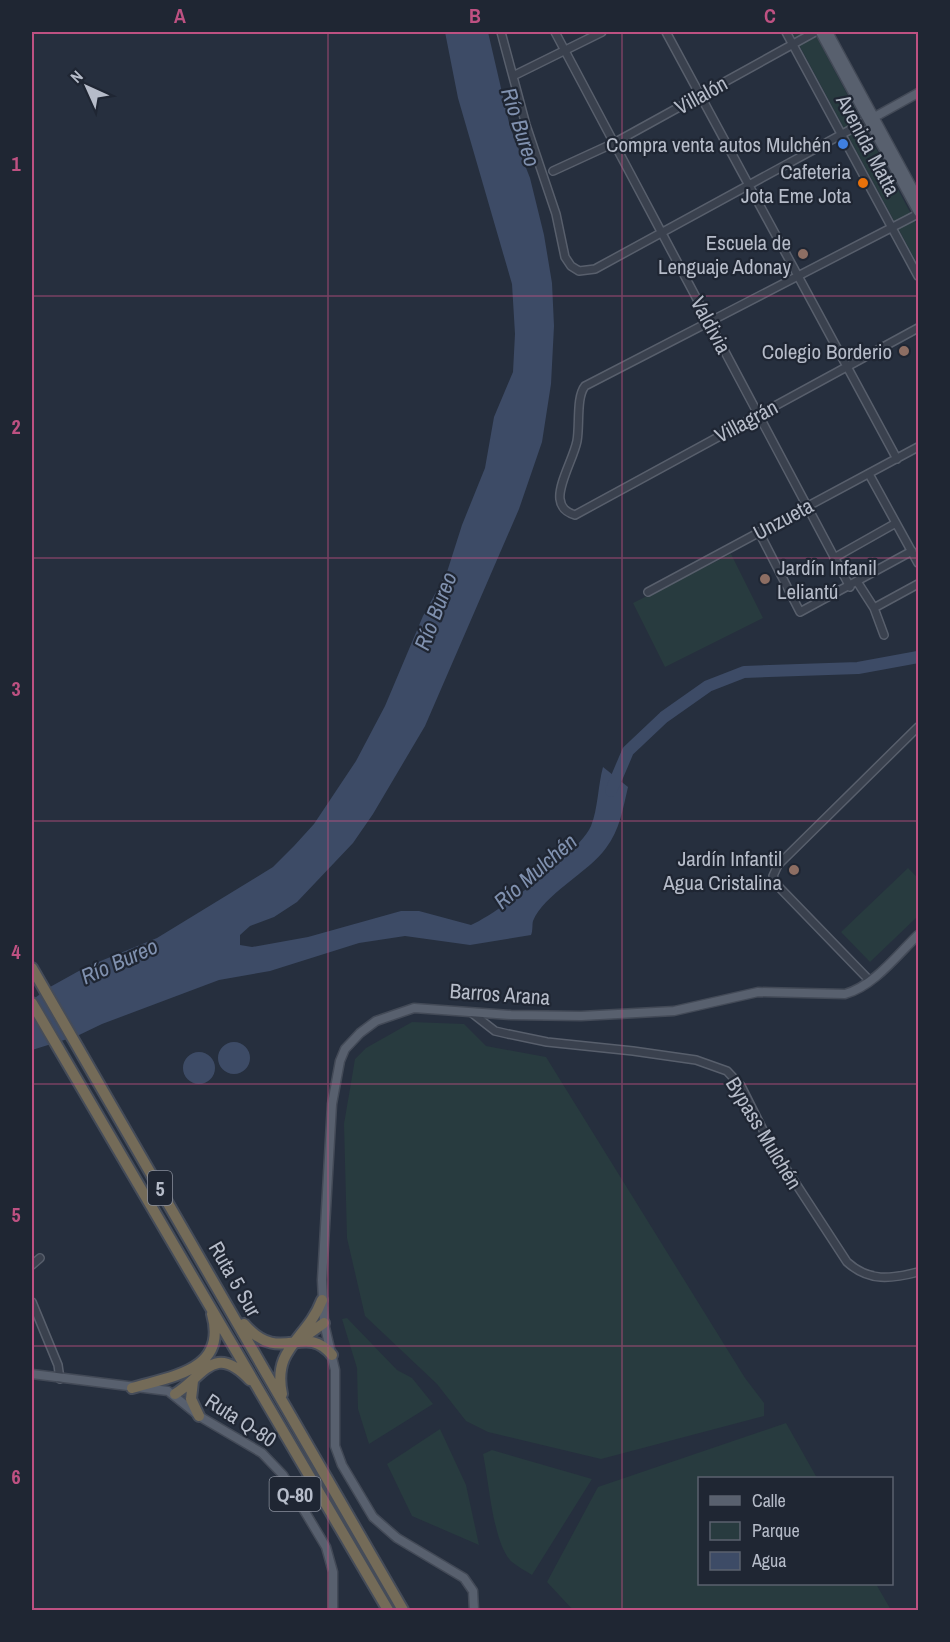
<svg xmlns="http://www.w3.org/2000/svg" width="950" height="1642" font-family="'Archivo Narrow',sans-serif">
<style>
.green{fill:#283b3f}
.water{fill:#3d4b66}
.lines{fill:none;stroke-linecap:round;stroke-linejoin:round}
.river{stroke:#3d4b66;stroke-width:12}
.minor-casing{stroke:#585f6c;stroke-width:10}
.major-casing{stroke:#434a57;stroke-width:11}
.highway-casing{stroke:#454c59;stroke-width:14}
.minor{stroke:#3a414e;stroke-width:7}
.major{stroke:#58606e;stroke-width:8}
.highway{stroke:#746b58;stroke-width:10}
.grid{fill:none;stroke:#be5182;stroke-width:1.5;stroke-opacity:0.55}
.shop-dot{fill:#3f7fe0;stroke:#1f2633;stroke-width:2}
.food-dot{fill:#e8710a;stroke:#1f2633;stroke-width:2}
.education-dot{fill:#8d6e63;stroke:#1f2633;stroke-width:2}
.labels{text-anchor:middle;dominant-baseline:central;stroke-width:4.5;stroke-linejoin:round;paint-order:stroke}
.shield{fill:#1f2633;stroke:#898f9c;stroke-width:1.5}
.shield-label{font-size:20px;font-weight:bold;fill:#b6bcc9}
.street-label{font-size:21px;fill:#b6bcc9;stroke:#1f2633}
.poi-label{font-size:21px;fill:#b6bcc9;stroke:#1f2633;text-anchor:end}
.water-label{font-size:22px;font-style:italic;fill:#8091af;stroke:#1f2633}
.neatline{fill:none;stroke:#be5182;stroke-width:2}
.grid-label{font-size:20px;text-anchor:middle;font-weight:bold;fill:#be5182}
</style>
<rect width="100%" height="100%" fill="#262f3e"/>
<path class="green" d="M792 32H814L918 227V265Z
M731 554 763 618 665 667 633 603Z
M908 868 918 878V916L870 962 841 932Z
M412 1022 464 1024 486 1046 546 1057 745 1378 764 1403V1416L601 1459 488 1432 466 1421 437 1384 365 1316 347 1238 344 1124 355 1059 366 1048Z
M347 1318 397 1370 412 1378 433 1404 369 1444 358 1409 357 1368 342 1319Z
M786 1423 817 1478H700V1584H876L891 1610H573L547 1582 598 1487Z
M440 1429 466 1485 479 1545 412 1516 387 1464Z
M492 1450 592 1479 532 1575C526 1571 518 1567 512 1562 493 1545 489 1481 483 1454Z"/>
<path class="water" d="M445 32H488L510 127 530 178 544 235 552 283 554 326 551 384 542 442 519 509 425 726 373 814 353 843 297 902 274 917 250 926 240 935V945L252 947 308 937 401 911H419L471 925C499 912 579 853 591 826 598 809 598 785 603 767L628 787C623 808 620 830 606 848 589 872 543 895 533 921 532 925 533 931 531 935L470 945 405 936 359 943 270 971 219 980 102 1024 77 1036 32 1050V1000L50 987 86 967 157 938 273 867 294 846 314 824 356 761 385 706 423 616 447 572 462 525 485 468 494 417 513 372 515 334 512 284 458 98Z
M218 1058a16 16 0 1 1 32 0a16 16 0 1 1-32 0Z
M183 1068a16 16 0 1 1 32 0a16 16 0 1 1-32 0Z"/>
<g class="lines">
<path class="river" d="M611 791 628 751 664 717 708 686 744 672 858 668 918 657"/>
<defs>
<path id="minor" d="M501 32 526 125 556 214 565 257 571 266 579 271 595 269 868 120
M555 32 850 587
M666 32 897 459
M786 32 918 276
M513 76 602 32
M553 171 614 143 815 32
M918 214 585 386C576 397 580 425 577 441 574 457 558 484 560 499 561 508 566 512 575 515L918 328
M869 474 918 563
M759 532 800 612 912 551
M834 558 896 523
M858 583 874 608 884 635
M648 592 918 447
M874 608 918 584
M870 981 777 885 773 876 778 865 918 727
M472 1013 495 1031 508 1034 547 1042 633 1051 696 1060 727 1071 741 1086 770 1144 847 1262C869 1282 891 1279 918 1272
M32 1265 40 1258
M32 1302 58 1365 60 1379"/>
<path id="major" d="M820 32 918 212
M828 32 918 198
M871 119 918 93
M32 1374 168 1391 199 1416 262 1453 283 1475 326 1547 333 1572V1610
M474 1610 473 1591 464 1578 397 1538 373 1517 342 1465 335 1446V1370L324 1323 322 1280 332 1104 340 1061 345 1049 360 1033 376 1021 414 1008 511 1015 581 1016 674 1011 758 992 845 994C874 986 897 955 918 935"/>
<path id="highway" d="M32 968 403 1610
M32 1003 388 1610
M244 1324C281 1367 304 1321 332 1355
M307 1335 324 1323
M193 1381 191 1399 199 1416
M132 1388C173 1376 228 1370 212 1314
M175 1394C204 1376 214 1342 250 1380
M282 1394C272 1347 307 1340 322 1300"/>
</defs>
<use href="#minor" class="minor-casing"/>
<use href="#major" class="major-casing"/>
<use href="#highway" class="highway-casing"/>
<use href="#minor" class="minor"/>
<use href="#major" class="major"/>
<use href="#highway" class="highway"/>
</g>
<path class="grid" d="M328 32V1610M622 32V1610M32 296H918M32 558H918M32 821H918M32 1084H918M32 1346H918"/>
<circle class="shop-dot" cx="843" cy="144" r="6"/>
<circle class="food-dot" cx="863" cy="183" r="6"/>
<g class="education-dot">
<circle cx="803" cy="254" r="6"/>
<circle cx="904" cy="351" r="6"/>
<circle cx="765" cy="579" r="6"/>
<circle cx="794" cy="870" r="6"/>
</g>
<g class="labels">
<g class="shield">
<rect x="148" y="1171" width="24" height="34" rx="4.5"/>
<rect x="269.5" y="1477" width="51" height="34" rx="4.5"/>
</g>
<g class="shield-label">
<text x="160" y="1188">5</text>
<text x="295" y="1494">Q-80</text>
</g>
<g class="street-label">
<text transform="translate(701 95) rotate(-29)">Villalón</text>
<text transform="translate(868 145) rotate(62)">Avenida Matta</text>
<text transform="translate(711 325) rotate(62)">Valdivia</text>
<text transform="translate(746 421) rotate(-28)">Villagrán</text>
<text transform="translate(783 519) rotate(-28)">Unzueta</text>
<text transform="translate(500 994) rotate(4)">Barros Arana</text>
<text transform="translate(764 1133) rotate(59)">Bypass Mulchén</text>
<text transform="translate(235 1279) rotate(60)">Ruta 5 Sur</text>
<text transform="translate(241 1420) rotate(33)">Ruta Q-80</text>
</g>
<g class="poi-label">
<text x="831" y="144">Compra venta autos Mulchén</text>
<text x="851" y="171">Cafeteria<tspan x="851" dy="24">Jota Eme Jota</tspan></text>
<text x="791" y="242">Escuela de<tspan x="791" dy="24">Lenguaje Adonay</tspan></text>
<text x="892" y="351">Colegio Borderio</text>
<text x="777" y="567" text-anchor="start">Jardín Infanil<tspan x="777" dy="24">Leliantú</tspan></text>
<text x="782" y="858">Jardín Infantil<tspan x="782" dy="24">Agua Cristalina</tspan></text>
</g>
<g class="water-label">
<text transform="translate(521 127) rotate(72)">Río Bureo</text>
<text transform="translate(435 611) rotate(-69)">Río Bureo</text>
<text transform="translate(535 871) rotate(-41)">Río Mulchén</text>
<text transform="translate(119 961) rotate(-24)">Río Bureo</text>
</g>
</g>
<rect width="950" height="1642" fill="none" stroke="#1f2633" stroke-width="66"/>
<rect x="698" y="1477" width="195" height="108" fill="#1f2633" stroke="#5b626f" stroke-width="1.5"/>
<rect x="710" y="1496" width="30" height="9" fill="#58606e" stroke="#5b626f" stroke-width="1.5"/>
<text x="752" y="1507" font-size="18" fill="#b6bcc9">Calle</text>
<rect x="710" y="1522" width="30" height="18" fill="#283b3f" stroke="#5b626f" stroke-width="1.5"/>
<text x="752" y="1537" font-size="18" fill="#b6bcc9">Parque</text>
<rect x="710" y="1552" width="30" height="18" fill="#3d4b66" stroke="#5b626f" stroke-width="1.5"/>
<text x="752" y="1567" font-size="18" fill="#b6bcc9">Agua</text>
<g transform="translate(87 87) rotate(315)" stroke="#1f2633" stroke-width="4.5" paint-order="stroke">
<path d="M0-4.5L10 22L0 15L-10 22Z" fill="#b6bcc9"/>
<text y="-9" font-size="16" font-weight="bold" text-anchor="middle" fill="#b6bcc9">N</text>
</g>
<rect x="33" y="33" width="884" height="1576" class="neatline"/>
<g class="grid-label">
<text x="180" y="23">A</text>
<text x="475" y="23">B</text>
<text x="770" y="23">C</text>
<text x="16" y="171">1</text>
<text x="16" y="434">2</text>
<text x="16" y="696">3</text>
<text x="16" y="959">4</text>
<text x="16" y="1222">5</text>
<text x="16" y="1484">6</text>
</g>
</svg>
